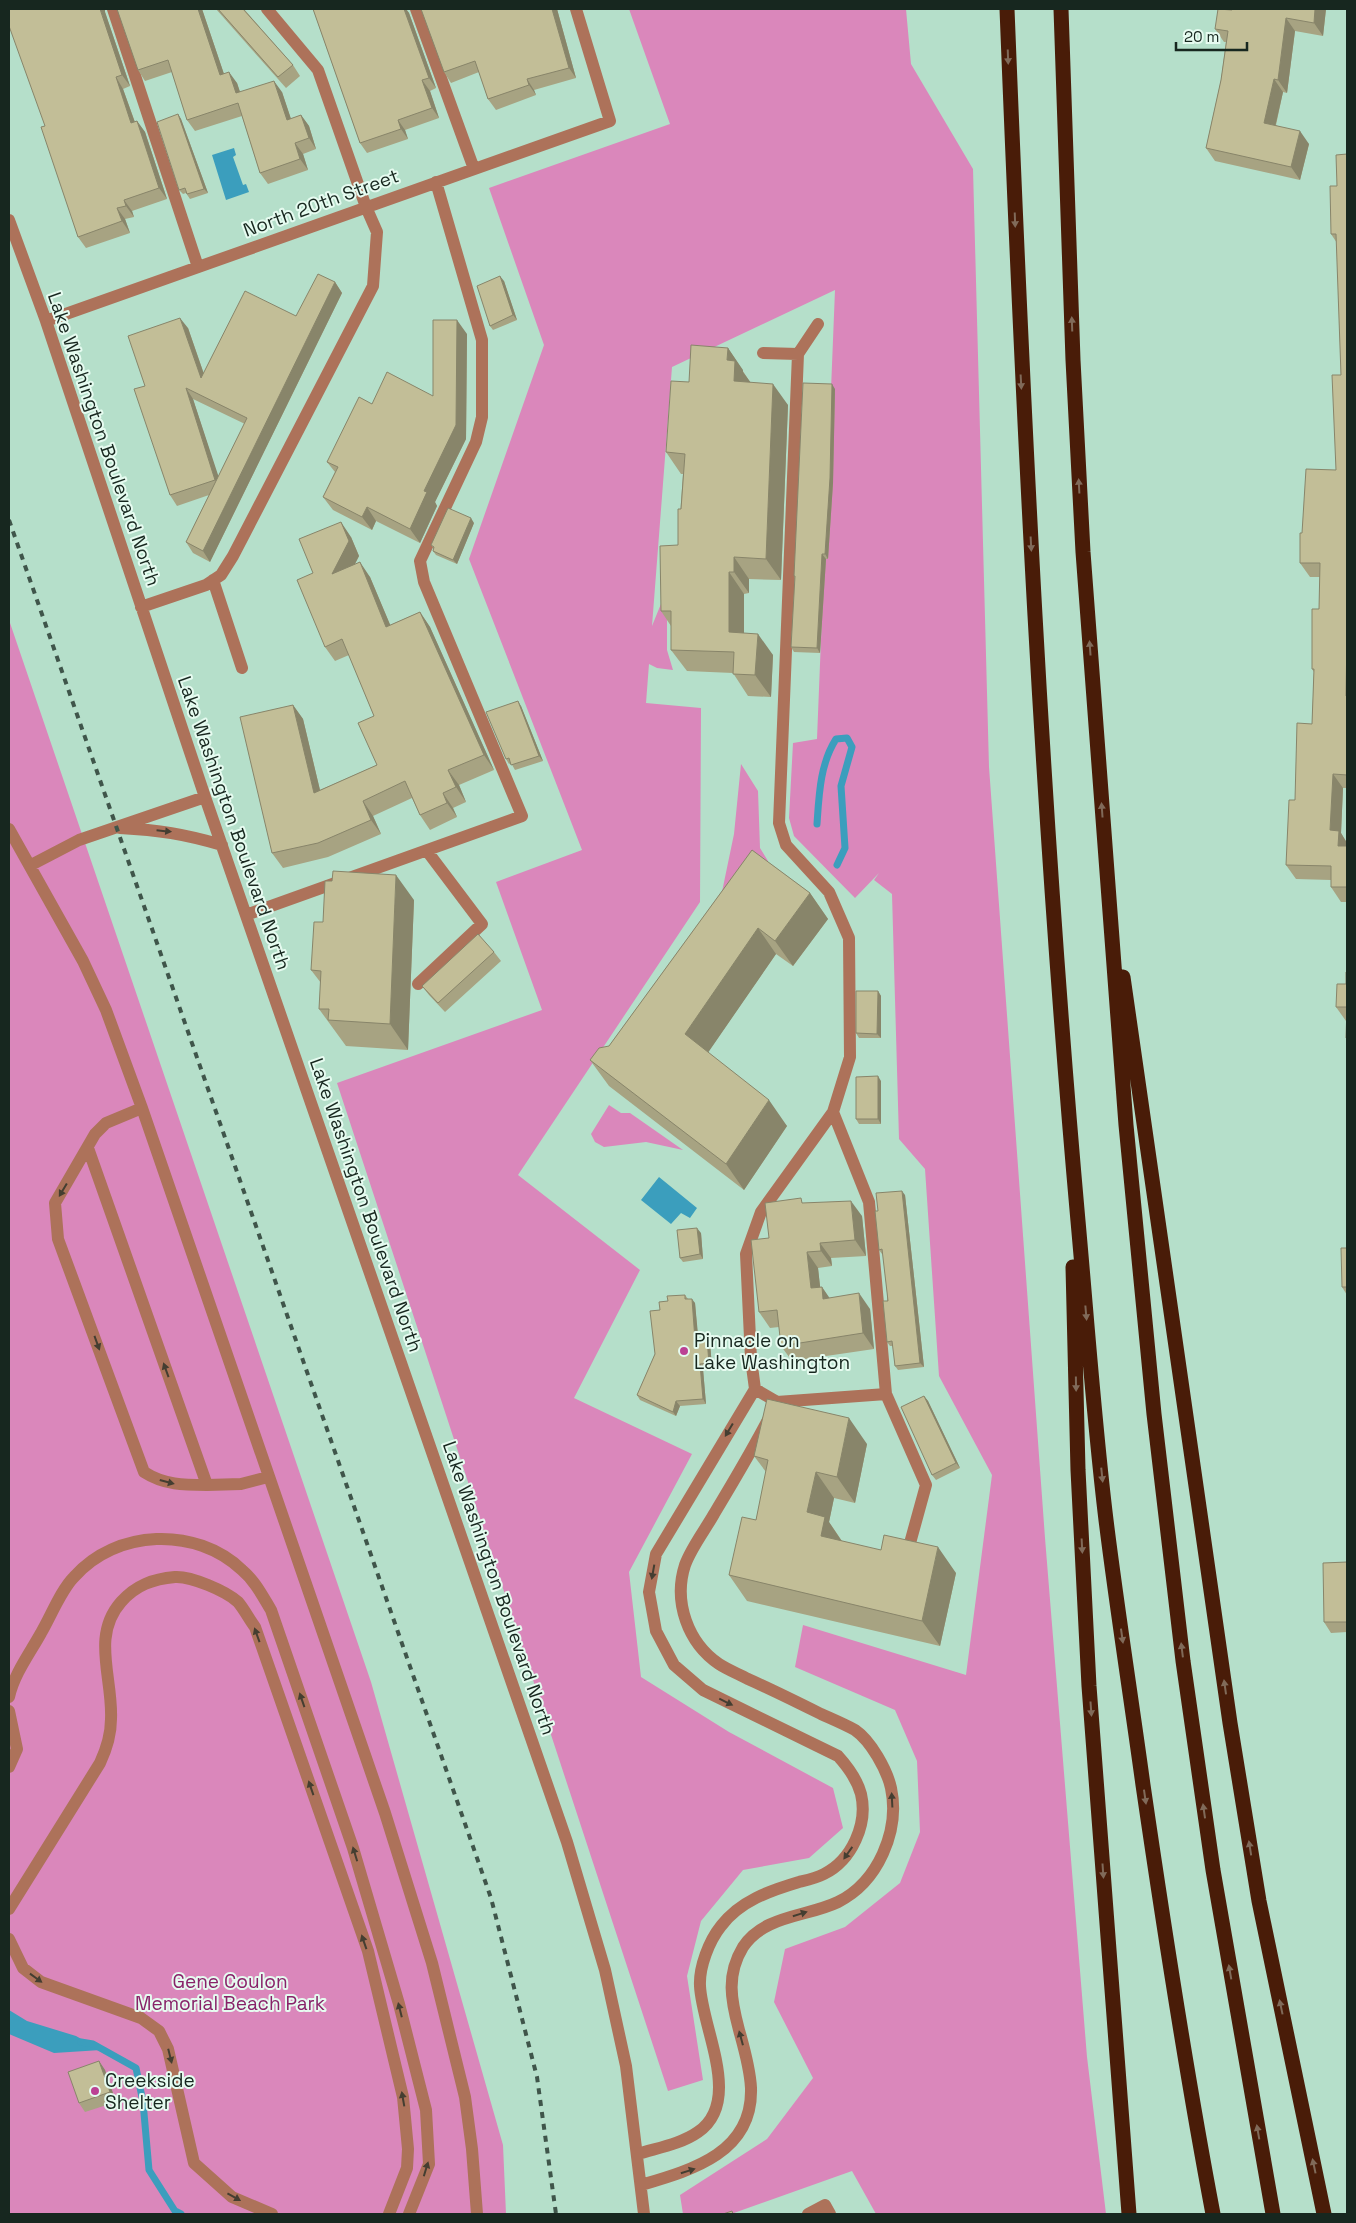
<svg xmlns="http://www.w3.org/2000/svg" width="1356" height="2223" font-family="'Space Grotesk',sans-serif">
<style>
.green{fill:#da87bb}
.water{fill:#3b9ebd}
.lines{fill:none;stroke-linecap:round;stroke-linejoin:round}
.stream{stroke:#3b9ebd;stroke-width:7}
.minor{stroke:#ad725a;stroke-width:12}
.highway{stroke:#491c08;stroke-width:15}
.rail{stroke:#3f554a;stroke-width:4;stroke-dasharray:6 6;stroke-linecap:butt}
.wall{fill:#a7a382;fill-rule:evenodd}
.shaded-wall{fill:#88856a}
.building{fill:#c2be97;stroke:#88856a}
.oneway{fill:#806a59}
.oneway2{fill:#443e31}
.poi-dot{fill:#bb4194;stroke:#e6fbf0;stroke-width:2}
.labels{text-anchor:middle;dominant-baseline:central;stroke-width:4;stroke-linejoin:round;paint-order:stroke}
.street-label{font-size:19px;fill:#17271f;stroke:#e6fbf0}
.poi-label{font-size:19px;fill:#17271f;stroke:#e6fbf0;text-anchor:start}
.park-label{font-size:19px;fill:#882269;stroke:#e6fbf0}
</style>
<rect width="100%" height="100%" fill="#b5dfca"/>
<path class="green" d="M629 9H906L911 64 973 169 989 767 1045 1538 1087 2057 1106 2214H876L852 2171 731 2214H683L680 2195 767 2139 813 2078 774 2002 785 1949 845 1927 900 1883 920 1832 917 1761 895 1710 795 1667 803 1625 966 1675 992 1475 939 1376 925 1169 899 1139 892 894 874 880 879 873 855 898 794 836 789 818 793 743 817 739 835 290 672 367 652 626 667 589V650L673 670 657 668 649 664 646 703 701 708 700 902 518 1175 640 1270 574 1398 692 1454 629 1572 641 1677 729 1732 833 1788 843 1828 809 1858 743 1870 701 1921 687 1976 703 2080 668 2091 337 1083 542 1010 496 882 582 850 469 559 544 345 489 188 670 124Z
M9 620 371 1682 503 2145 506 2214H9Z
M741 764 758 791 760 848 768 861 712 940 734 834Z
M609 1105 621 1113H630L683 1150 646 1142 604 1147 595 1142 591 1134Z"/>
<path class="water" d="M234 148 236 155 233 157 243 185 246 184 249 192 226 200 212 155Z
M659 1177 697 1208 690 1218 681 1213 671 1224 641 1200Z
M9 2010 27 2021 76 2036 101 2050 54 2053 9 2034Z"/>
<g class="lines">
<path class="stream" d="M817 824C819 795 820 764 836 739L847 738 852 747 841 786 845 848 837 865
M81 2042 93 2044 136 2068 143 2102 149 2170 175 2211 181 2214"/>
<path class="minor" d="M113 9 198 267
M416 9 474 169
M9 220 46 321 205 797 567 1842 605 1970 626 2066 644 2214
M46 321 610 121 576 9
M763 353 798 354 818 324
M213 580 242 668
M141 607 206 585 221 575 233 556 373 286 377 232 366 207 318 70 267 9
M120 828C159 830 184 834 222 845
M9 829 83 961 106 1010 142 1108 385 1813 432 1963 465 2097 472 2149 477 2214
M31 865 79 840 205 797
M246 915 522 816 424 582 420 561 476 442 482 417V340L436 182
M418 984 482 924 427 851
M833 1112 869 1202 886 1394 926 1485 907 1554
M88 1148 207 1485C184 1485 164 1485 144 1472L58 1239 55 1203 95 1134 106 1123 142 1108
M755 1389 777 1402 886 1394
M207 1485 241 1484 268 1477
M9 1697C14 1674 30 1653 41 1633 51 1616 61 1590 74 1577 116 1529 196 1526 242 1570 255 1581 262 1595 271 1610L353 1848 399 2004 426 2110 429 2164 409 2214
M9 1711 17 1749 9 1767
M9 1909 100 1763C107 1748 111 1735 111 1719 113 1678 91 1636 121 1602 136 1585 153 1579 175 1577 191 1576 226 1591 238 1602 244 1609 249 1619 255 1627L368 1951 403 2097 408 2149 407 2168 389 2214
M9 1939 23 1968 41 1982 141 2018 159 2031 168 2049 194 2163 232 2197 272 2214
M638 2154C657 2148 681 2144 698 2132 743 2101 702 2029 700 1986 699 1967 709 1941 721 1926 740 1901 769 1891 799 1882 807 1880 816 1878 824 1874 852 1860 868 1824 861 1794 857 1779 848 1767 838 1756L703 1690 674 1665 656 1631 649 1592 656 1554 755 1389 751 1359 746 1254 761 1212 833 1112 850 1057 849 938 829 892 786 845 779 823 798 354
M641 2185C692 2170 753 2153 751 2088 750 2068 744 2048 739 2030 731 2000 726 1975 743 1947 764 1915 807 1917 838 1902 878 1882 900 1831 891 1788 887 1770 871 1741 855 1730 844 1724 832 1719 821 1714 797 1702 773 1690 748 1679 739 1674 728 1670 719 1664 688 1643 673 1602 685 1565 691 1548 705 1530 714 1514 736 1477 758 1441 777 1402
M808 2214 825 2205 830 2214"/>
<path class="highway" d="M1007 9C1023 413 1042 818 1078 1221 1087 1321 1094 1421 1106 1520 1117 1609 1131 1697 1143 1785 1164 1929 1186 2072 1213 2214
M1061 9 1073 360 1083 552 1126 1125 1154 1414 1183 1661 1213 1870 1273 2214
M1123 977 1230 1723 1259 1901 1324 2214
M1073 1267 1078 1470 1089 1686 1129 2214"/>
<path class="rail" d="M9 520 491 1898 537 2077 556 2214"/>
</g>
<path class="wall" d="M202 9 224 74 237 83 240 92H282L291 119 301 115 309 126 316 149 303 154 308 170 268 184 260 173 242 116 195 131 187 120 172 72 145 81 138 70Z
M216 9H244L293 65 300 76 286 88Z
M313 9H406L409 13 436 88 430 91 439 118 405 130 408 139 367 153 360 143Z
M557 9 576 78 534 90 536 95 496 110 488 99 479 72 451 83 444 72Z
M1232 9H1326L1323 36 1295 31 1287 93 1283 92 1276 125 1309 144 1300 180 1215 161 1206 148 1221 80 1226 42H1224L1215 29Z
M105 12 130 86 123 89 135 122 137 121 145 132 167 199 132 211 134 217 125 219 130 233 86 248 78 237 45 126Z
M178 114 181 119 208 193 190 199 186 193 183 194 179 190Z
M1347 154V788H1343L1341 833 1347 843V902H1341L1331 887V880L1296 879 1286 865 1295 800 1312 724 1314 672 1312 669 1319 609 1320 577H1310L1300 563 1302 533 1336 470 1341 375 1337 243 1331 234 1337 186Z
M504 281 517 320 493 330 490 326Z
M335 282 342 293 210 562 193 553 186 542 209 495 177 506 170 495 145 386 188 328 204 374 296 316ZM193 399 245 424 218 477Z
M467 334 466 439 435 502 437 506 420 543 376 521 372 530 333 510 323 497 335 472 327 462 372 404 433 396Z
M728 348 750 382 788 405 781 580 749 579V593L744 594V633L773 655 771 697 748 696 733 673 687 671 671 650V626L661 611 678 545 683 474H681L666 452 689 382Z
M835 389 833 483 828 559H826L820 653 794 652 791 647 795 579 794 576Z
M474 523 457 564 436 555 433 551 434 549 431 545Z
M351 537 359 556 355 564 370 577 390 625 420 612 430 627 494 770 459 785 466 802 453 808 457 817 430 830 420 815 412 798 373 816 381 834 328 857 283 868 272 853 293 705 303 719 320 790 377 765 374 716 349 655 335 661 325 647 313 573Z
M521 706 543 761 515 770 511 763 509 764 506 759Z
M752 850 810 893 828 919 793 966 776 954 708 1052 787 1126 744 1190 609 1086 590 1060 609 1046Z
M414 900 408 1050 346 1046 319 1009 321 983 311 970 323 922Z
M494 952 501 961 445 1012 429 995 422 986Z
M1347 972V1040L1346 1038V1021L1336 1007 1346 984Z
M878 991 881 996V1038H859L856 1033Z
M881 1081V1124H859L856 1119Z
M905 1195 924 1367 898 1370 895 1366 893 1346H890L887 1342V1292L883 1254H882L879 1250 878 1211Z
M804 1203 862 1216 866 1256 831 1258 832 1266 818 1268 820 1287H822L829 1298 870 1309 874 1349 792 1361 781 1346 779 1327 770 1328 759 1312 769 1238Z
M701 1233 703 1259 683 1262 680 1258Z
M1347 1248V1295L1342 1287Z
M685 1295 688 1299 695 1303 698 1340 707 1339 710 1343 712 1367 703 1369 706 1404 680 1406 676 1416 640 1400 637 1395 655 1354 660 1310 668 1301Z
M924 1396 928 1401 960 1468 936 1480 932 1475Z
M867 1444 855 1503 834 1498 829 1522 842 1541 956 1573 940 1646 747 1601 729 1575 756 1520 766 1472 754 1456Z
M1347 1562V1632L1331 1633 1324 1622Z
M99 2061 105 2070 116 2102 85 2112 79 2103Z"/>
<path class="shaded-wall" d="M100 9H105V12L130 86 122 75Z
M198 9H202L228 86 220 75Z
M404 9H406L409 13 436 88 429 78Z
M552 9H557L576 78 569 68Z
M1315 9H1326L1323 36 1314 23Z
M1286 18 1295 31 1287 93 1278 80Z
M229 72 237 83 244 104 236 93Z
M116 77 123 89 139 134 131 123Z
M527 79 534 90 536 95 529 85Z
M1274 79 1283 92 1273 136 1264 123Z
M422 80 430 91 439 118 432 108Z
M274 81 282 92 295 131 287 120Z
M178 114 181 119 208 193 204 189Z
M301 115 309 126 316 149 309 138Z
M398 120 405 130 408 139 401 129Z
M137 121 145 132 167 199 159 188Z
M1300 131 1309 144 1300 180 1291 167Z
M295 143 303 154 308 170 300 159Z
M124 200 132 211 134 217 126 206Z
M117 208 125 219 130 233 122 221Z
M500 276 504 281 517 320 513 315Z
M335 282 342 293 210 562 203 551Z
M180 318 188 328 209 389 201 378Z
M457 320 467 334 466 439 435 502 437 506 420 543 410 529Z
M728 348 743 370V372L751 383 734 381 727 360Z
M773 384 788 405 781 580 766 559Z
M832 384 835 389 833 483 828 559 825 554Z
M186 388 193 399 223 490 215 480Z
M367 507 376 521 372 530 362 517Z
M471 518 474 523 457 564 453 560Z
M341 522 351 537 359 556 342 589 332 574Z
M822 554 826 559 820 653 817 648Z
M734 557 749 579V593L734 572Z
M360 562 370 577 397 641 386 627Z
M729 572 744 594V653L729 632Z
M420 612 430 627 494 770 484 755Z
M758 634 773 655 771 697 755 675Z
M1347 634V698L1346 696Z
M518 701 521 706 543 761 539 756Z
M293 705 303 719 324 807 314 793Z
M448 770 459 785 466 802 456 787Z
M1333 774 1343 788 1341 833 1347 843V859L1338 846 1330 830Z
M443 793 453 808 457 817 447 803Z
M363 801 373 816 381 834 371 820Z
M396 875 414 900 408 1050 390 1024Z
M810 893 828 919 793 966 775 941Z
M758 928 776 954 703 1060 685 1034Z
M878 991 881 996V1038L877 1034Z
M878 1076 881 1081V1124L878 1119Z
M769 1100 787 1126 744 1190 726 1164Z
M902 1191 905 1195 924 1367 920 1363Z
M851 1201 862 1216 866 1256 855 1240Z
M697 1228 701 1233 703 1259 700 1254Z
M820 1243 831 1258 832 1266 821 1251Z
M807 1252 818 1268 822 1303 811 1288Z
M822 1287 833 1303 823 1299Z
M859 1293 870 1309 874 1349 863 1333Z
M692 1299 695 1303 699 1345 695 1340Z
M707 1339 710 1343 712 1367 709 1363Z
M700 1364 703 1369 706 1404 703 1399Z
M924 1396 928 1401 960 1468 956 1463Z
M676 1401 680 1406 676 1416 673 1412Z
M849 1418 867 1444 855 1503 837 1477Z
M816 1472 834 1498 829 1522 843 1543 821 1536 807 1512Z
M938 1547 956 1573 940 1646 922 1621Z
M99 2061 105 2070 116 2102 110 2092Z"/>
<path class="building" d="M9 9H100L122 75 116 77 131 123 137 121 159 188 124 200 126 206 117 208 122 221 78 237 41 127 45 126 9 26Z
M117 9H198L220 75 229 72 236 93 274 81 287 120 301 115 309 138 295 143 300 159 260 173 238 103 187 120 168 60 138 70Z
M218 9H243L293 65 278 77Z
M313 9H404L429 78 422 80 432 108 398 120 401 129 360 143Z
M421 9H552L569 68 527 79 529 85 488 99 475 61 444 72Z
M1218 9 1232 10V9H1315L1314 23 1286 18 1278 80 1274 79 1264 123 1300 131 1291 167 1206 148 1221 80 1228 31 1215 29Z
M178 114 204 189 187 194 185 188 179 190 157 122Z
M1347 154V634L1346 696H1347V775L1333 774 1330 830 1339 831 1338 846H1347V887H1331V866L1286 865 1289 800H1295L1297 723 1312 724 1314 669H1312V609H1319L1320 563H1300V533H1302L1306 469 1336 470 1332 375H1341L1336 234H1331L1330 186H1337L1336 155Z
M318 274 335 282 203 551 186 542 247 418 186 388 215 480 170 495 134 389 145 386 128 336 180 318 201 378 245 291 296 316Z
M500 276 513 315 490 326 477 286Z
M433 320H457L456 425 424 491 427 492 410 529 367 507 362 517 323 497 338 467 327 462 359 397 372 404 387 372 433 396Z
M691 345 728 348 727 360 735 361 734 381 773 384 766 559 734 557V572H729V632L758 634 755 675 733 674 734 652 671 650V611H661L660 546 678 545V509H681L685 454 666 452 671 381 689 382Z
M803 383 832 384 830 478 825 554H822L817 648 791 647 795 576H794Z
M448 508 471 518 453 560 433 551 434 547 431 545Z
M341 522 349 541 332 574 360 562 386 627 420 612 484 755 448 770 456 787 443 793 447 803 420 815 405 781 363 801 371 820 318 843 272 853 240 717 293 705 314 793 377 765 358 723 374 716 342 639 325 647 297 580 313 573 299 539Z
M518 701 539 756 511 765 509 758 506 759 486 712Z
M752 850 810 893 775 941 758 928 685 1034 769 1100 726 1164 590 1060 599 1048 609 1046Z
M333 871 396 875 390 1024 328 1020 329 1009H319L321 971 311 970 314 922H323L325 881H332Z
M478 934 494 952 438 1003 422 986Z
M1346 972H1347V1038H1346L1347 1007H1336L1337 984H1346Z
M856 991H878L877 1034 856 1033Z
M878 1076V1119H856V1077Z
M902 1191 920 1363 895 1366 892 1341 887 1342 883 1301H888L887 1292 882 1249 879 1250 875 1211H878L876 1193Z
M801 1198 802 1203 851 1201 855 1240 820 1243 821 1251 807 1252 811 1288 822 1287 823 1299 859 1293 863 1333 781 1346 777 1310 759 1312 751 1240 769 1238 765 1203Z
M697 1228 700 1254 680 1258 677 1230Z
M1341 1248H1347V1287H1342Z
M685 1295V1299H692L695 1340 707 1339 709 1363 700 1364 703 1399 676 1401 673 1412 637 1395 655 1354 650 1311 660 1310 659 1302 668 1301 667 1296Z
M924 1396 956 1463 932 1475 901 1407Z
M767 1399 849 1418 837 1477 816 1472 807 1512 825 1517 821 1536 881 1550 884 1535 938 1547 922 1621 729 1575 742 1517 756 1520 768 1460 754 1456Z
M1347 1562V1622H1324L1323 1563Z
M99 2061 110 2092 79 2103 68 2072Z
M732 2211 733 2214H723Z"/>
<defs><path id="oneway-solid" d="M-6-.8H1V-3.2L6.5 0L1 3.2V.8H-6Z" transform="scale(1.25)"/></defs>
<g class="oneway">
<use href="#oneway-solid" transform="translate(1008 57) rotate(88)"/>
<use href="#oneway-solid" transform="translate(1015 220) rotate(88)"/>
<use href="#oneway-solid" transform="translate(1072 324) rotate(-92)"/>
<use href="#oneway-solid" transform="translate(1021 382) rotate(87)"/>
<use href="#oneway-solid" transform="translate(1079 486) rotate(-93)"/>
<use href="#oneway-solid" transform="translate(1031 544) rotate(87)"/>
<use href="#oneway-solid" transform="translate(1090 648) rotate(-94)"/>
<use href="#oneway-solid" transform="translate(1102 810) rotate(-94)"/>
<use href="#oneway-solid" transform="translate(1086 1313) rotate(85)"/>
<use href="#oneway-solid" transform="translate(1076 1384) rotate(89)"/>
<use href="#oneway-solid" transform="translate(1102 1475) rotate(84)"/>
<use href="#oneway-solid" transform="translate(1082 1546) rotate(87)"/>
<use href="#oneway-solid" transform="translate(1122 1636) rotate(82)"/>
<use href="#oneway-solid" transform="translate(1182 1650) rotate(-97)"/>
<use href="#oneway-solid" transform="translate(1225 1687) rotate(-98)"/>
<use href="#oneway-solid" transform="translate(1091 1709) rotate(86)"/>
<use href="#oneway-solid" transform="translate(1145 1797) rotate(82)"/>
<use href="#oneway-solid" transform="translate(1204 1811) rotate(-98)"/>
<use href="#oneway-solid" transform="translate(1250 1848) rotate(-99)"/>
<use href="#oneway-solid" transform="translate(1103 1871) rotate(86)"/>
<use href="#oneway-solid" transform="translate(1230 1972) rotate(-100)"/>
<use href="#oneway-solid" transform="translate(1281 2007) rotate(-102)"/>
<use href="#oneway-solid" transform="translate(1258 2132) rotate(-100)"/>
<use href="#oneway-solid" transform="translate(1314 2166) rotate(-102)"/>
</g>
<g class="oneway2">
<use href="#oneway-solid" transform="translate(164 831) rotate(6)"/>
<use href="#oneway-solid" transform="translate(63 1190) rotate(121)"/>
<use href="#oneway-solid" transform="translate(97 1343) rotate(70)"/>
<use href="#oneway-solid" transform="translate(166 1370) rotate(-110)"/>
<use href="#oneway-solid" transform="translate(729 1430) rotate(121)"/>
<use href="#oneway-solid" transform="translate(167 1482) rotate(15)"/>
<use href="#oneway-solid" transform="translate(653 1572) rotate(100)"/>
<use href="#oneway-solid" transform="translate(257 1635) rotate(-110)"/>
<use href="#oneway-solid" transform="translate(302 1700) rotate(-109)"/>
<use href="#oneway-solid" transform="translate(726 1702) rotate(26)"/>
<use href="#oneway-solid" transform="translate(311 1788) rotate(-109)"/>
<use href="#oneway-solid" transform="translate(892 1800) rotate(-93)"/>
<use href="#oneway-solid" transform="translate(848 1853) rotate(125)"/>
<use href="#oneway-solid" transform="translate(355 1854) rotate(-107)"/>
<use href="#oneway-solid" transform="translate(800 1914) rotate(-17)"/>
<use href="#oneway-solid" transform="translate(364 1942) rotate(-109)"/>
<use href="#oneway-solid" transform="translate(36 1978) rotate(36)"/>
<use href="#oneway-solid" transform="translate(400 2010) rotate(-104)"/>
<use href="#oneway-solid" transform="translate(741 2038) rotate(-105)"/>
<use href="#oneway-solid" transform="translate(170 2056) rotate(76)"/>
<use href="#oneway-solid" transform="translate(403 2099) rotate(-100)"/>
<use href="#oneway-solid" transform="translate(426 2169) rotate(-73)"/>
<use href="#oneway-solid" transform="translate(688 2171) rotate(-18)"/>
<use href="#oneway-solid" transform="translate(234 2197) rotate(29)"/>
</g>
<g class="poi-dot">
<circle cx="684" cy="1351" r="5"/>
<circle cx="95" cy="2091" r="5"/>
</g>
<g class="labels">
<g class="street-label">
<text transform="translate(321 203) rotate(-20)">North 20th Street</text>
<text transform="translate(104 439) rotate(71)">Lake Washington Boulevard North</text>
<text transform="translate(234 823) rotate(71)">Lake Washington Boulevard North</text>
<text transform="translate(366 1205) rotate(71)">Lake Washington Boulevard North</text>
<text transform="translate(499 1588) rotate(71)">Lake Washington Boulevard North</text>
</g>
<g class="poi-label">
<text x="694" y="1340">Pinnacle on<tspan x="694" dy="22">Lake Washington</tspan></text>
<text x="105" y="2080">Creekside<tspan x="105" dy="22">Shelter</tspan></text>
</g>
<g class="park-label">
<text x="230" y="1981">Gene Coulon<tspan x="230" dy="22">Memorial Beach Park</tspan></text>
</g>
</g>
<rect width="1356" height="2223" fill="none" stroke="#17271f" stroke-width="20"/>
<path d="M1176 42v8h71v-8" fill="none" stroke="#17271f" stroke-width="2.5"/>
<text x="1184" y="42" font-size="15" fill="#17271f" stroke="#e6fbf0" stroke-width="4" paint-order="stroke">20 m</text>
</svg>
